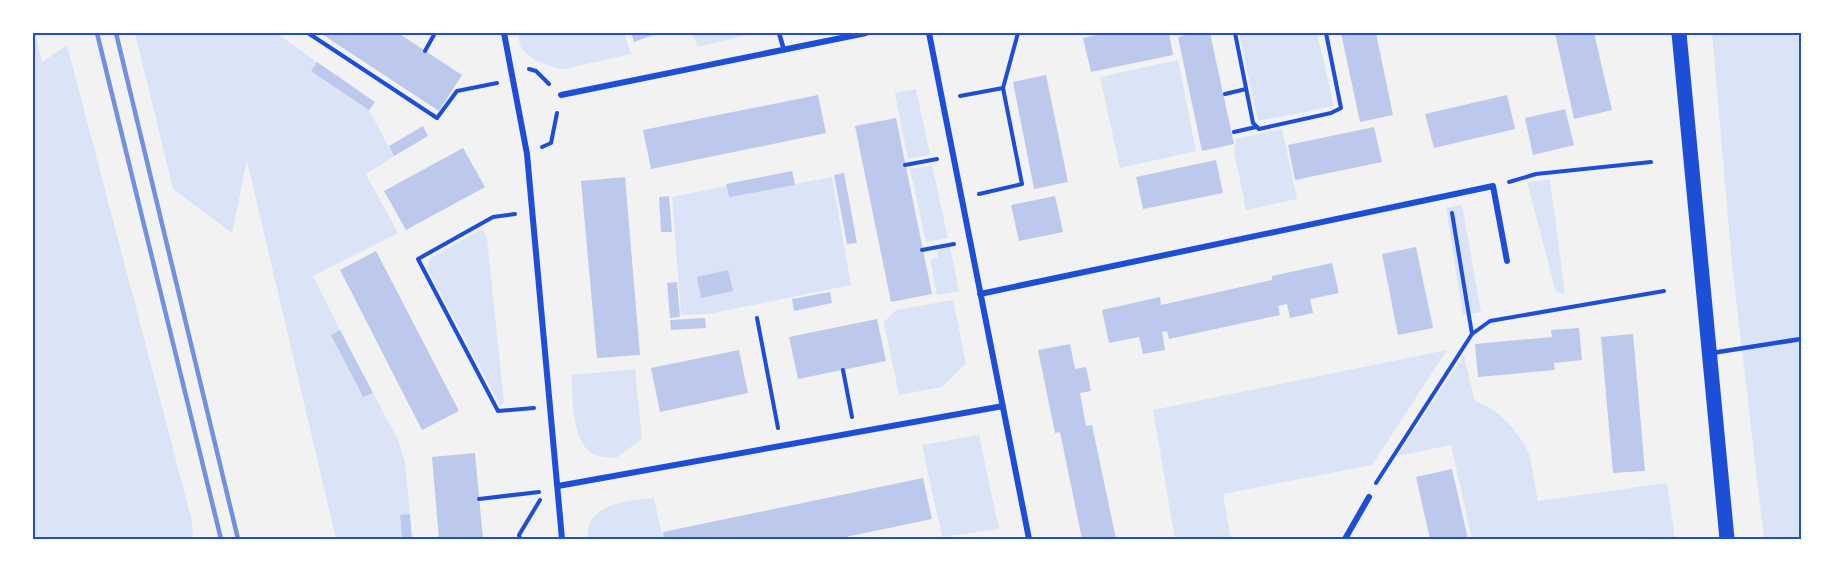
<svg xmlns="http://www.w3.org/2000/svg" width="1834" height="572" font-family="'Noto Sans',sans-serif">
<style>
.green{fill:#dbe4f7}
.building{fill:#bdc9ec}
.lines{fill:none;stroke-linecap:round;stroke-linejoin:round}
.path{stroke:#1d4ed8;stroke-width:4}
.service{stroke:#1d4ed8;stroke-width:4.5}
.minor{stroke:#1d4ed8;stroke-width:6}
.primary{stroke:#1d4ed8;stroke-width:15}
.rail{stroke:#7290e2;stroke-width:4.5}
.neatline{fill:none;stroke:#1d4ed8;stroke-width:2}
</style>
<rect width="100%" height="100%" fill="#f2f2f2"/>
<path class="green" d="M33 33H35L42 62 67 45 192 521 193 539H33Z
M135 33H276L317 62 312 71 369 110 394 156 366 174 398 233 313 276 340 330 331 335 363 397 373 393 398 440 405 462 410 514 400 515 402 539H336L247 161 232 233 173 189Z
M518 33H624L631 54 564 69C551 68 529 60 521 47 519 44 519 37 518 33Z
M692 33H747V35L698 47Z
M1239 33H1317L1334 106 1258 121Z
M1712 33H1801V539H1764L1732 264Z
M1178 60 1196 151 1120 168 1100 77Z
M916 89 930 155 908 159 895 93Z
M1282 129 1297 199 1246 210 1234 151 1236 139Z
M932 165 948 238 926 242 910 169Z
M832 177 851 285 709 314 681 315 672 197 726 186 729 196Z
M1550 179 1565 294 1556 292 1527 182Z
M1462 205 1481 312 1463 315 1446 208Z
M482 229 487 238 504 402 500 405 427 268 432 257Z
M950 247 959 291 937 295 930 259 938 258 937 250Z
M953 300 966 363 942 387 899 395 884 322 896 310Z
M1447 350 1372 465 1223 494 1231 539H1175L1153 410Z
M1464 355 1475 402C1493 403 1523 436 1529 454 1533 469 1535 486 1538 501L1667 483 1675 539H1472L1451 445 1397 456Z
M635 369 642 439 616 458C609 457 600 457 593 454 571 442 573 397 571 375Z
M979 435 999 529 942 537 922 445Z
M654 498 663 539H587C588 534 588 525 591 520 603 502 634 500 654 498Z"/>
<path class="building" d="M320 33H398L462 75 439 111Z
M631 33H659L634 42Z
M1106 33H1169L1173 55 1091 72 1083 38Z
M1194 33H1210L1234 144 1202 151 1178 37Z
M1341 33H1376L1393 115 1360 122Z
M1555 33H1594L1612 110 1574 119Z
M317 62 375 102 369 110 311 71Z
M1046 75 1068 182 1034 189 1013 82Z
M818 95 826 133 651 169 643 130Z
M1507 95 1515 129 1434 148 1425 114Z
M1565 109 1574 145 1533 155 1525 118Z
M896 118 932 294 891 302 855 126Z
M423 126 428 136 394 156 389 146Z
M1374 127 1382 162 1295 180 1288 145Z
M463 148 485 187 406 230 384 191Z
M1216 160 1223 193 1143 209 1136 177Z
M792 171 795 185 729 197 726 184Z
M844 173 857 243 847 244 834 175Z
M625 177 640 355 597 358 581 181Z
M669 196 672 232H661L659 197Z
M1055 196 1063 232 1019 241 1011 205Z
M1416 247 1433 328 1398 335 1382 254Z
M376 251 459 411 422 430 340 270Z
M1332 263 1339 293 1310 299 1313 313 1290 318 1287 304 1278 306 1280 315 1169 339 1167 331 1162 332 1165 350 1143 354 1139 337 1109 343 1102 310 1160 297 1161 305 1272 280V276Z
M728 270 733 291 701 298 697 277Z
M677 282 680 317 670 318 667 283Z
M830 292 832 303 794 311 792 299Z
M705 318 706 328 671 330 670 320Z
M877 319 886 361 798 379 789 337Z
M1579 328 1582 360 1554 363 1555 370 1478 377 1475 344 1552 337 1551 330Z
M340 330 373 393 363 397 331 335Z
M1633 334 1645 471 1613 473 1601 337Z
M1070 344 1075 369 1086 367 1091 391 1080 393 1086 426 1092 425 1116 539H1082L1060 432 1055 433 1038 350Z
M739 350 748 393 660 412 651 368Z
M475 453 483 539H439L432 457Z
M1452 469 1468 539H1430L1416 477Z
M923 478 932 519 836 539H664L663 532Z
M410 514 412 539H402L400 515Z"/>
<g class="lines">
<path class="path" d="M308 33 437 118 457 91 497 83
M1235 33 1253 123 1259 129 1331 113 1341 108 1326 33
M425 51 435 33
M529 69 536 71 549 84
M1225 94 1246 89
M960 96 1003 88 1018 33
M1234 132 1256 127
M542 147 551 143 557 113
M905 165 937 159
M1509 182 1536 174 1651 162
M979 194 1022 184 1003 88
M1452 213 1472 334
M515 214 493 217 418 259 498 411 534 408
M922 250 954 244
M757 318 778 428
M843 370 852 417
M1376 483 1472 334 1490 321 1664 291
M479 499 539 492
M520 539 519 535 540 500"/>
<path class="service" d="M779 33 784 50
M1712 353 1801 339"/>
<path class="minor" d="M504 33 527 154 562 539
M929 33 1029 539
M561 95 866 33
M980 294 1493 186 1507 261
M558 486 1003 406
M1345 539 1369 497"/>
<path class="primary" d="M1679 33 1727 539"/>
<path class="rail" d="M97 33 221 539
M116 33 238 539"/>
</g>
<rect width="1834" height="572" fill="none" stroke="#ffffff" stroke-width="69"/>
<rect x="34" y="34" width="1766" height="504" class="neatline"/>
</svg>
